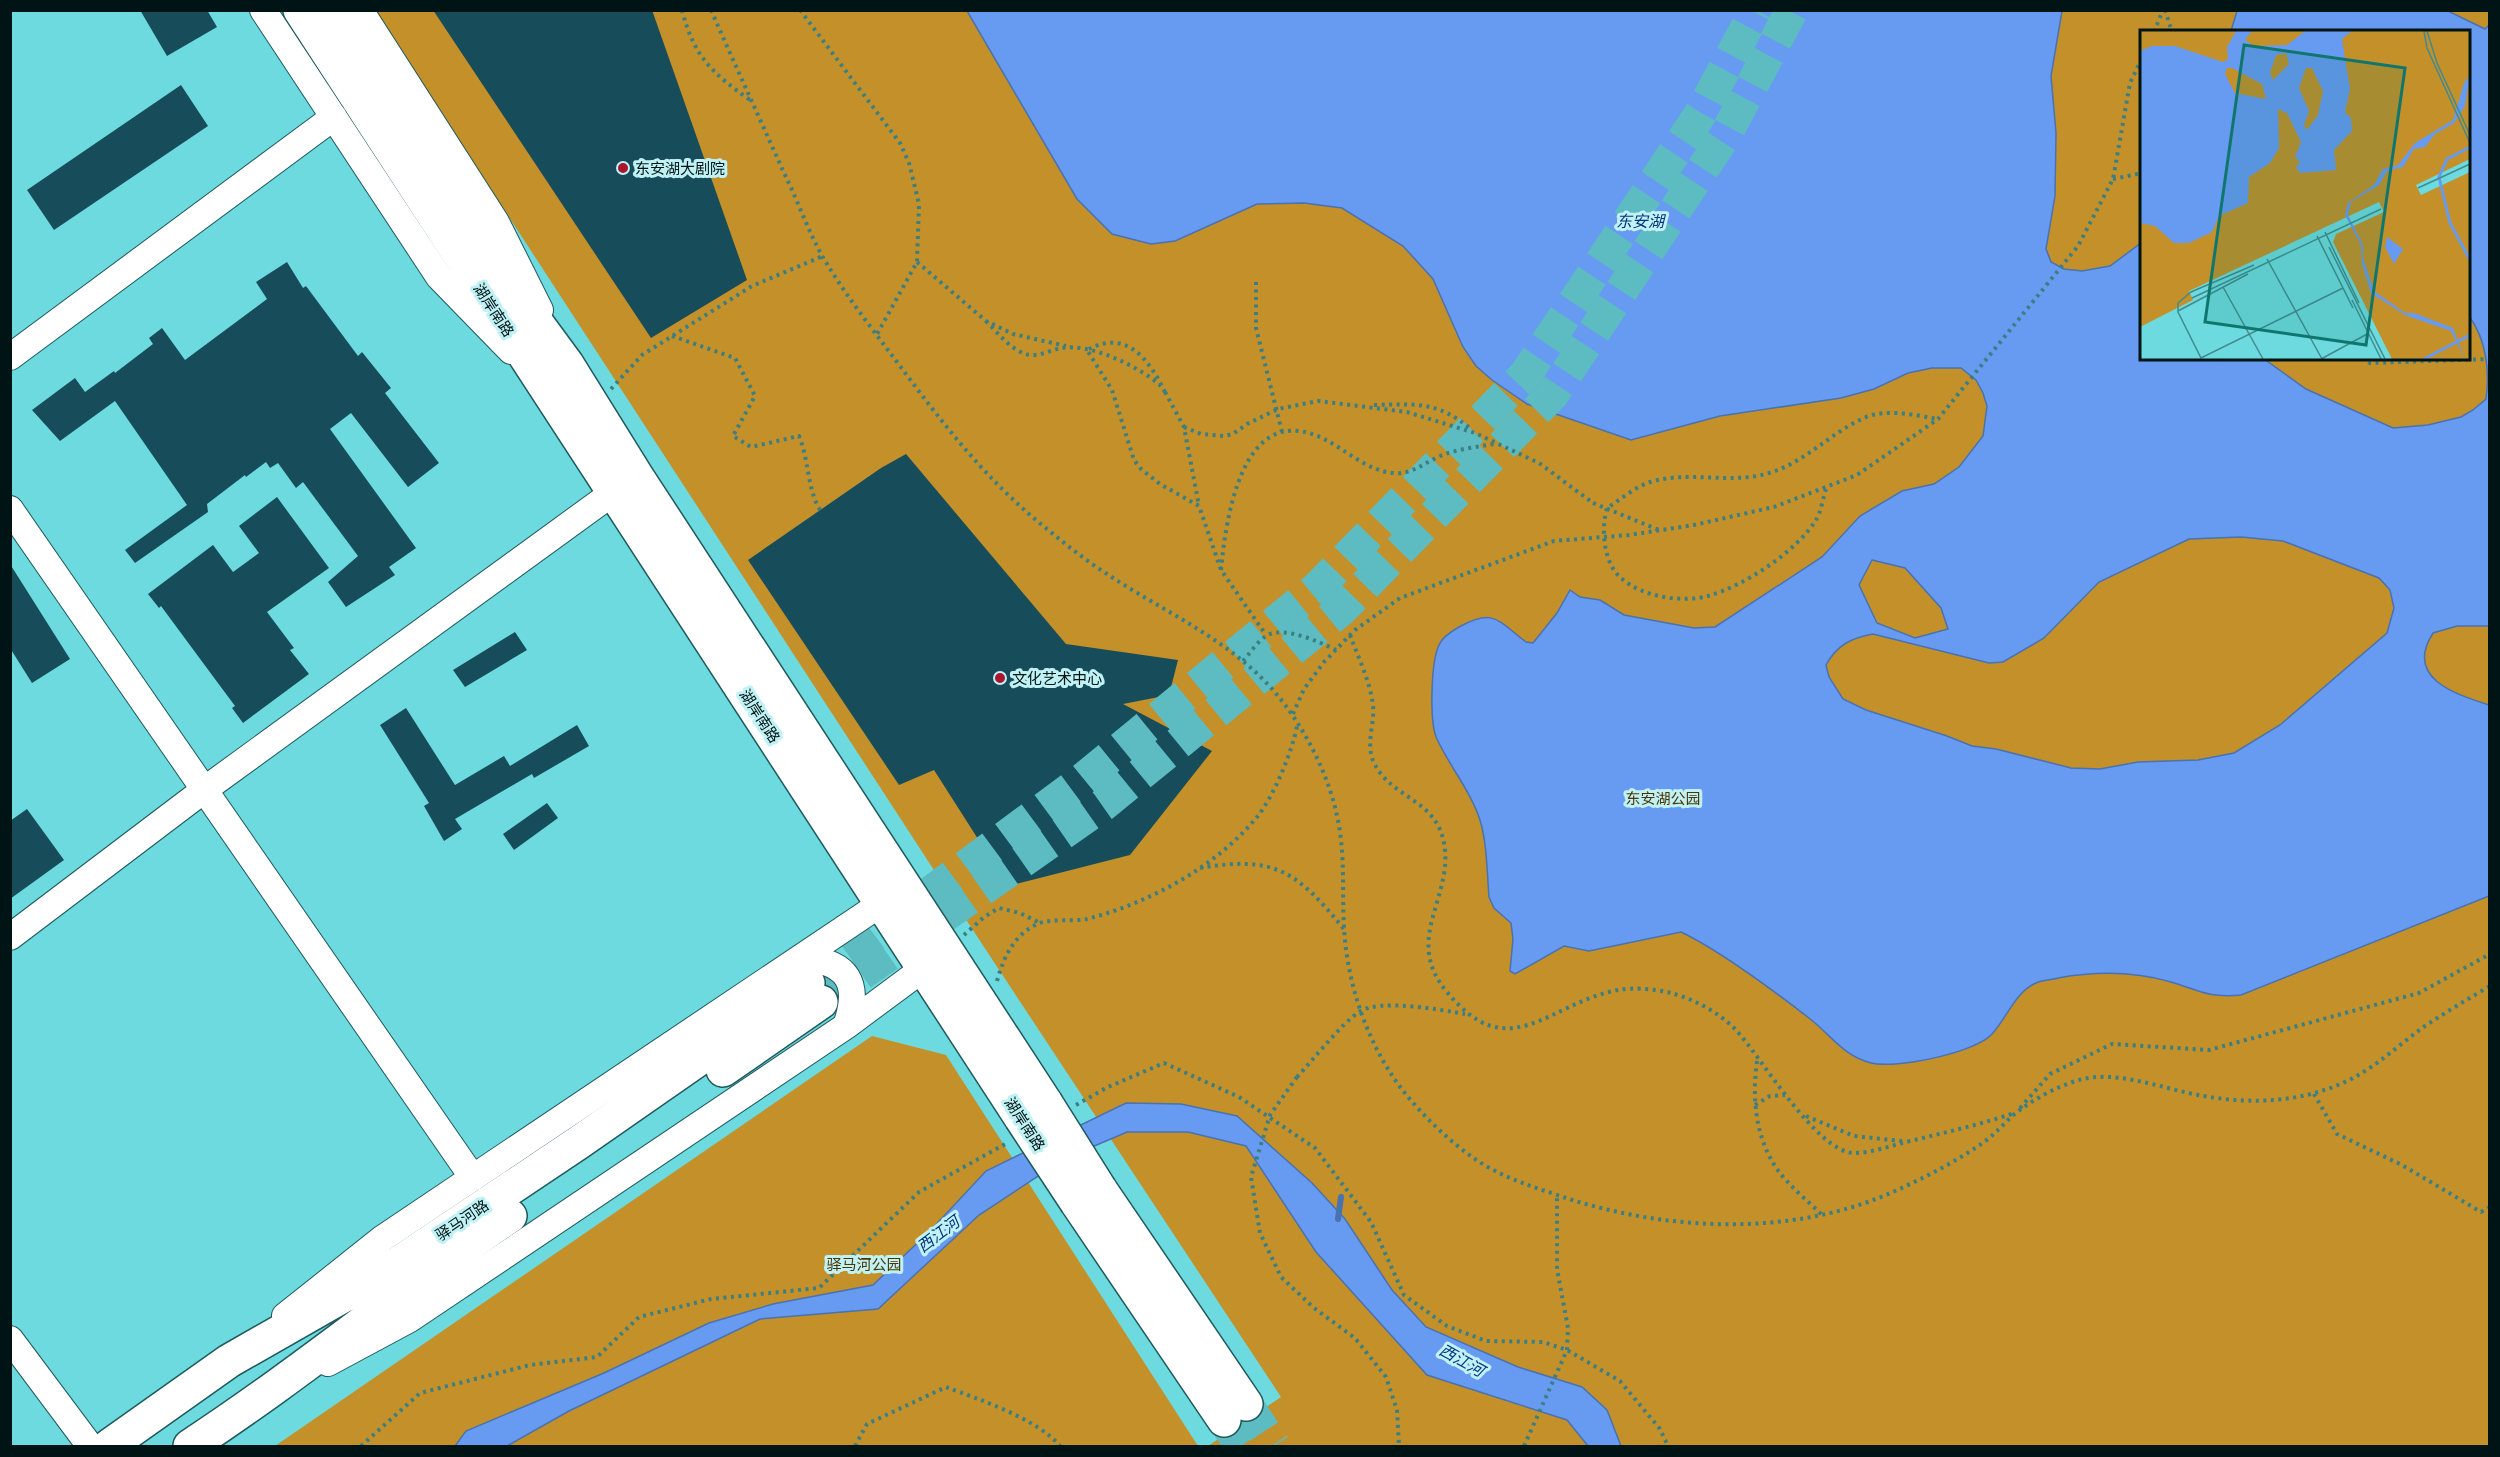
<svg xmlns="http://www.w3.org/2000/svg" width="2500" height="1457" font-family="Ubuntu,'Noto Sans SC',sans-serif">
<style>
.green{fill:#c49029;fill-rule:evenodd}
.water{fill:#679bf2;stroke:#4872b0;stroke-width:1.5;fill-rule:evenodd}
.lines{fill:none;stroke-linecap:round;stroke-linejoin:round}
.stream{stroke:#4872b0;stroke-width:6}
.building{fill:#174d5b}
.major-tunnel{stroke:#5dbcc1;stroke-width:33;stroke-dasharray:33 16;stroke-linecap:butt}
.minor-casing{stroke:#1e595c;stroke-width:28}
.major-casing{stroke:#1e595c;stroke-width:36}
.path{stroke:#3b7f83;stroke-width:4;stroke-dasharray:3 4.5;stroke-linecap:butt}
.minor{stroke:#fff;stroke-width:26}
.major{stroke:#fff;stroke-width:33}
.major-bridge-casing{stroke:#1e595c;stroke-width:36;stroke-linecap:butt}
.path-bridge{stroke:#3b7f83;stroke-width:4;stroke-dasharray:3 4.5;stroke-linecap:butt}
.major-bridge{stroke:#fff;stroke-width:33}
.poi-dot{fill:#ab162f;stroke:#c0f1f4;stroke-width:2}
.labels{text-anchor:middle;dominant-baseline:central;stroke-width:6;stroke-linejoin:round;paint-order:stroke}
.poi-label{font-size:15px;fill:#001415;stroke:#c0f1f4;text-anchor:start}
.street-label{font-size:15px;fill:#001415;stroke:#c0f1f4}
.park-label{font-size:15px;fill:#4b3404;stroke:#c0f1f4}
.water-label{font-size:16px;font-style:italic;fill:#03347f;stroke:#c0f1f4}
.inset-river{fill:none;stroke:#679bf2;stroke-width:3}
.inset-road{fill:none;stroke:#418b8e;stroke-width:1.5}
.view{fill:#0f766e;fill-opacity:0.15;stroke:#0f766e;stroke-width:3}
.inset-edge{fill:none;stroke:#001415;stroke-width:3}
</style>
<rect width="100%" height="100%" fill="#6ddadf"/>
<path class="green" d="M375 11H2489V1446H1208L1281 1397 984 947ZM2142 32H2468V358H2142Z
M872 1036 946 1055 1198 1446H275Z"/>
<path class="water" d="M2237 11H2448L2485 29 2489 25V626H2457L2433 633C2404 678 2455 694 2489 705V896L2241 995C2208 998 2201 991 2171 982 2133 971 2097 971 2058 978 2052 980 2042 980 2036 983 2016 991 2006 1019 1992 1034 1975 1053 1896 1069 1871 1063 1843 1056 1830 1034 1809 1018 1774 991 1719 950 1681 932L1589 951 1564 946 1515 974 1510 971 1513 939 1511 923 1494 908 1489 897C1487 872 1487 843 1480 820 1470 790 1450 767 1437 739 1429 722 1431 662 1439 645 1442 637 1452 631 1459 627 1494 608 1497 620 1526 642L1533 643 1557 613 1570 590 1580 597 1600 600 1624 615 1694 628 1715 627 1822 557 1860 516 1902 491 1934 484 1959 467 1983 436 1987 406 1983 393 1976 380 1961 368H1932L1908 373 1874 389 1841 398 1720 416 1631 440 1527 404 1492 380 1476 366 1463 347 1433 279 1403 246 1342 208 1304 203 1257 204 1175 241 1151 244 1112 234 1077 199 967 11H2062L2051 76 2056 133 2055 196 2046 249 2051 262 2064 269 2082 271 2110 266 2141 243 2142 358 2264 359 2306 389 2393 428 2428 425 2461 417 2473 410 2486 399C2490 370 2486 339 2469 316L2468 32 2231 31ZM2241 537 2283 541 2379 578 2390 590 2394 608 2387 633 2280 725 2234 753 2198 760 2138 762 2100 769 2071 768 1996 749 1972 746 1947 736 1866 710 1843 699 1829 677 1826 665C1837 645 1851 638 1873 634L1989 663 2003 662 2044 638 2099 582 2189 539ZM1872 560 1905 568 1941 608 1948 629 1915 638 1877 623 1859 585Z
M1126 1103 1181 1104 1237 1116 1312 1183 1345 1219 1392 1290 1426 1327 1518 1367 1582 1387 1607 1410 1621 1446H1588L1567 1420 1427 1375 1316 1252 1246 1146 1188 1132H1127L1064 1159 979 1215 878 1309 760 1319 569 1411 507 1446H455L466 1431 604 1373 709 1323 773 1304 873 1285 930 1231 986 1171Z"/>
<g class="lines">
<path class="stream" d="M1338 1219 1341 1197"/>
</g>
<path class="building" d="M140 10H207L217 27 167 56Z
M433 10H652L747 280 651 338Z
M181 85 208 126 54 230 27 190Z
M287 262 303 288 306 286 358 356 362 352 391 388 385 393 439 463 408 487 351 413 330 429 416 548 389 567 395 575 346 607 328 582 358 556 303 482 296 488 278 463 270 468 266 462 246 477 245 475 207 504 208 512 135 563 125 550 187 505 115 401 60 441 32 410 75 378 85 392 114 371 115 373 153 344 149 338 162 328 185 360 267 299 256 282Z
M906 454 1066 644 1178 660 1169 695 1123 704 1212 751 1130 855 1008 886 934 770 899 785 748 560 881 468Z
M277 497 329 568 267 612 294 648 290 650 309 674 243 723 232 708 235 706 212 675 161 606 159 608 148 594 213 545 233 572 259 553 239 526Z
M10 564 70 659 32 683 10 648Z
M515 632 527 650 465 687 453 670Z
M406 708 455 785 504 756 510 766 577 725 589 746 534 778 532 774 455 819 462 829 444 841 424 806 429 803 380 725Z
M547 803 558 818 514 850 503 834Z
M27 809 64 860 10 899V821Z"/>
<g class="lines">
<path class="major-tunnel" d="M808 983 1077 784 1317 588 1526 374 1701 113 1756 10
M821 1002 1103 805 1342 609 1552 395 1726 134 1792 10
M1246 1404 1274 1446
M1224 1420 1241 1446"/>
<defs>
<path id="minor" d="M263 10 439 277 511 351
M360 10 496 222 540 310
M10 357 334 117
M10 509 473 1178
M10 937 204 790 629 481
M803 958C848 962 861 983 846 1026
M285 1316 383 1238 897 893
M10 1339 90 1446
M328 1363 410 1319 846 1026 939 957"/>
<path id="major" d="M300 10 1021 1118
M330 10 514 292 567 364 636 475 1046 1103
M723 1070 821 1002
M1100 1189 1246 1404
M1077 1203 1224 1420
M109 1446 229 1361 385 1272 578 1143 808 983
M190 1446C300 1374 401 1290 510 1216"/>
</defs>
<use href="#minor" class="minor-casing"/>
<use href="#major" class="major-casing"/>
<path class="path" d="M682 10C694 57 712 73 750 100
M711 10C735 65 760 119 784 173 797 199 807 228 821 254 842 290 869 325 894 358 937 416 980 473 1036 520 1059 539 1082 558 1107 574 1164 612 1227 638 1273 690 1305 727 1331 778 1339 826 1345 860 1342 893 1344 927 1347 985 1368 1046 1404 1092 1425 1118 1450 1142 1478 1161 1504 1178 1531 1186 1560 1196 1664 1231 1792 1238 1895 1191 1926 1177 1957 1161 1984 1142 1995 1134 2003 1125 2012 1116 2032 1100 2055 1087 2079 1080 2118 1069 2165 1090 2204 1096 2254 1105 2307 1102 2353 1078 2378 1065 2401 1043 2425 1026 2446 1012 2468 999 2490 986
M800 10 900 143 909 163 919 204 917 262 876 336
M2165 10 2172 32
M2154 32 2163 10
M2113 179 2142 173
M917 262 986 321 1013 334 1066 346
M1256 282V328L1282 432
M986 321C998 333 1012 352 1030 355 1041 356 1053 349 1062 348 1091 343 1140 367 1161 386
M672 336 735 358 755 396 733 436 751 447 799 436C809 460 807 488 820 510
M2362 358 2370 363 2490 359
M611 389 642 355 752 286 823 256
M1165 392C1149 360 1127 328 1087 350L1112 390 1134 460 1141 469 1160 484 1199 506 1221 570 1266 635
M1165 392 1184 427 1199 506
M1826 489C1823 498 1821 512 1816 520 1796 552 1744 586 1708 596 1682 603 1642 597 1621 578 1603 563 1601 528 1607 508 1620 500 1635 487 1650 482 1689 470 1731 485 1769 473 1806 462 1830 433 1864 418 1886 408 1915 415 1937 419
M1593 503 1659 530
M1350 635C1358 657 1370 681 1373 705 1375 724 1365 744 1374 763 1393 801 1440 798 1445 850 1450 901 1404 941 1447 992 1509 1068 1548 1003 1618 990 1634 987 1655 989 1671 993 1694 999 1718 1012 1735 1029 1760 1055 1817 1153 1854 1153 1871 1153 1890 1146 1906 1142 1943 1133 1979 1125 2014 1113
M1243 661C1250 653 1258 641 1266 636 1283 625 1320 642 1336 650
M1293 714 1304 689 1324 662 1355 630 1400 598 1554 541 1629 535 1694 525 1774 507 1857 475 1938 419 2078 246 2113 179 2130 83 2142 58
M1200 868C1276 855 1297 872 1344 929
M964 935 984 917 999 908 1020 913 1040 923
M997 981C1004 957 1013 936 1037 924 1051 918 1072 922 1087 919 1149 903 1216 867 1257 817 1274 796 1292 752 1297 726
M1757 1061C1752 1097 1755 1137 1777 1169 1789 1186 1807 1200 1822 1215
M1297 1077C1313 1060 1341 1024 1359 1012 1379 998 1441 1010 1465 1014
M2314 1094 2337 1134 2402 1165 2481 1212 2490 1207
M1076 1105 1108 1087 1164 1063 1239 1097 1315 1148 1371 1222 1404 1295 1447 1326 1486 1341 1543 1342 1567 1350 1620 1381 1660 1429 1668 1446
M1755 1105 1770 1096 1785 1095
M2020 1108 2050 1074 2112 1044 2209 1050 2419 993 2490 954
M1806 1116 1854 1136 1902 1141
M361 1446 420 1393 530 1365 597 1357 639 1317 711 1299 819 1288 919 1192 1007 1143
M855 1446 867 1424 946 1387C978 1399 1038 1419 1060 1446
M1524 1446 1567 1350 1568 1328 1557 1269V1195"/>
<use href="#minor" class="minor"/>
<use href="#major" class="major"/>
<defs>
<path id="major-bridge" d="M1046 1103 1100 1189
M1021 1118 1077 1203"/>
</defs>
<use href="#major-bridge" class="major-bridge-casing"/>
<path class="path-bridge" d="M1374 405C1417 404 1438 401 1472 430
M1184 427 1201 434 1224 436 1233 434 1247 424 1278 409 1318 401 1407 412 1475 433 1539 463 1593 503
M1221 570C1226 518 1242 398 1324 439 1346 450 1368 471 1393 473 1411 475 1424 463 1440 456 1457 449 1476 447 1494 444
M1297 1077 1270 1115 1251 1177 1260 1233 1281 1277 1314 1308 1355 1338 1386 1377 1397 1410 1399 1446"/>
<use href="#major-bridge" class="major-bridge"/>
</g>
<g class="poi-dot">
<circle cx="623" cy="168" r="6"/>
<circle cx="1000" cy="678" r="6"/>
</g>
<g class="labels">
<g class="poi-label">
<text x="635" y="168">东安湖大剧院</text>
<text x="1012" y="678">文化艺术中心</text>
</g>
<g class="street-label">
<text transform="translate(494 310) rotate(57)">湖岸南路</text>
<text transform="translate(760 716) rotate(57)">湖岸南路</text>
<text transform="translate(1025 1124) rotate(57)">湖岸南路</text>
<text transform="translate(462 1220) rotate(-34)">驿马河路</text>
</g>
<g class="park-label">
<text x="1663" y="798">东安湖公园</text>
<text x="864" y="1264">驿马河公园</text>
</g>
<g class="water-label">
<text x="1640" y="221">东安湖</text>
<text transform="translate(938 1234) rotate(-37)">西江河</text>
<text transform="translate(1462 1360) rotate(29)">西江河</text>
</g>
</g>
<g transform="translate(2140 30)">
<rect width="330" height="330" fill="#6ddadf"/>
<path d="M0 1H330V129L276 155 281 165 330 142V329H252L193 212 196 204 244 182 239 172 49 261 53 270 0 297Z" fill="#c49029"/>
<path d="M96 1H112L105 10 114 16 147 15 165 1H212L202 9 210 59 205 82 211 88 212 101 194 120 196 140 160 143 156 137 160 132 155 127 161 112 147 83 138 79 139 118 130 133 109 147 108 173 79 186 72 202 49 213H34L15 196 0 193V21L12 16H35L83 32 88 29 87 17ZM146 23 149 34 133 50 130 43 136 25ZM92 38 122 54 126 69 95 63 85 44 87 38ZM166 38H172L183 61 178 85 167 100 164 95 169 81 159 58ZM330 45 325 76 314 93 295 104 285 117 274 119 263 137 247 141 239 155 211 172 208 185 223 215V228L234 261 265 283H274L313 298 325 329 311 301 265 285 231 263 222 234 221 215 205 185 208 173 234 155 243 139 258 135 275 113 313 90 324 53ZM247 207 263 219 254 234 245 217Z" fill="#679bf2" fill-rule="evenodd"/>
<path class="inset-river" d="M330 117 307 129 299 147 310 193 330 230M284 329 330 305"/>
<path class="inset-road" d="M284 1 287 18 330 113M287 1 297 33 330 105M278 158 330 134M185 202 219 273M177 206 213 278M189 217 245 329M127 229 182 329M114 235 51 262 38 273V282L61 328 203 258M83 257 123 329M52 268 241 179M212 270 241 329M38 281 108 244M181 329 229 303"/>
<path class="view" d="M104 15 265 38 226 315 65 292Z"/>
<rect width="330" height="330" class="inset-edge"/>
</g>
<rect width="2500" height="1457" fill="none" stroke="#001415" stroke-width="24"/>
</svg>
